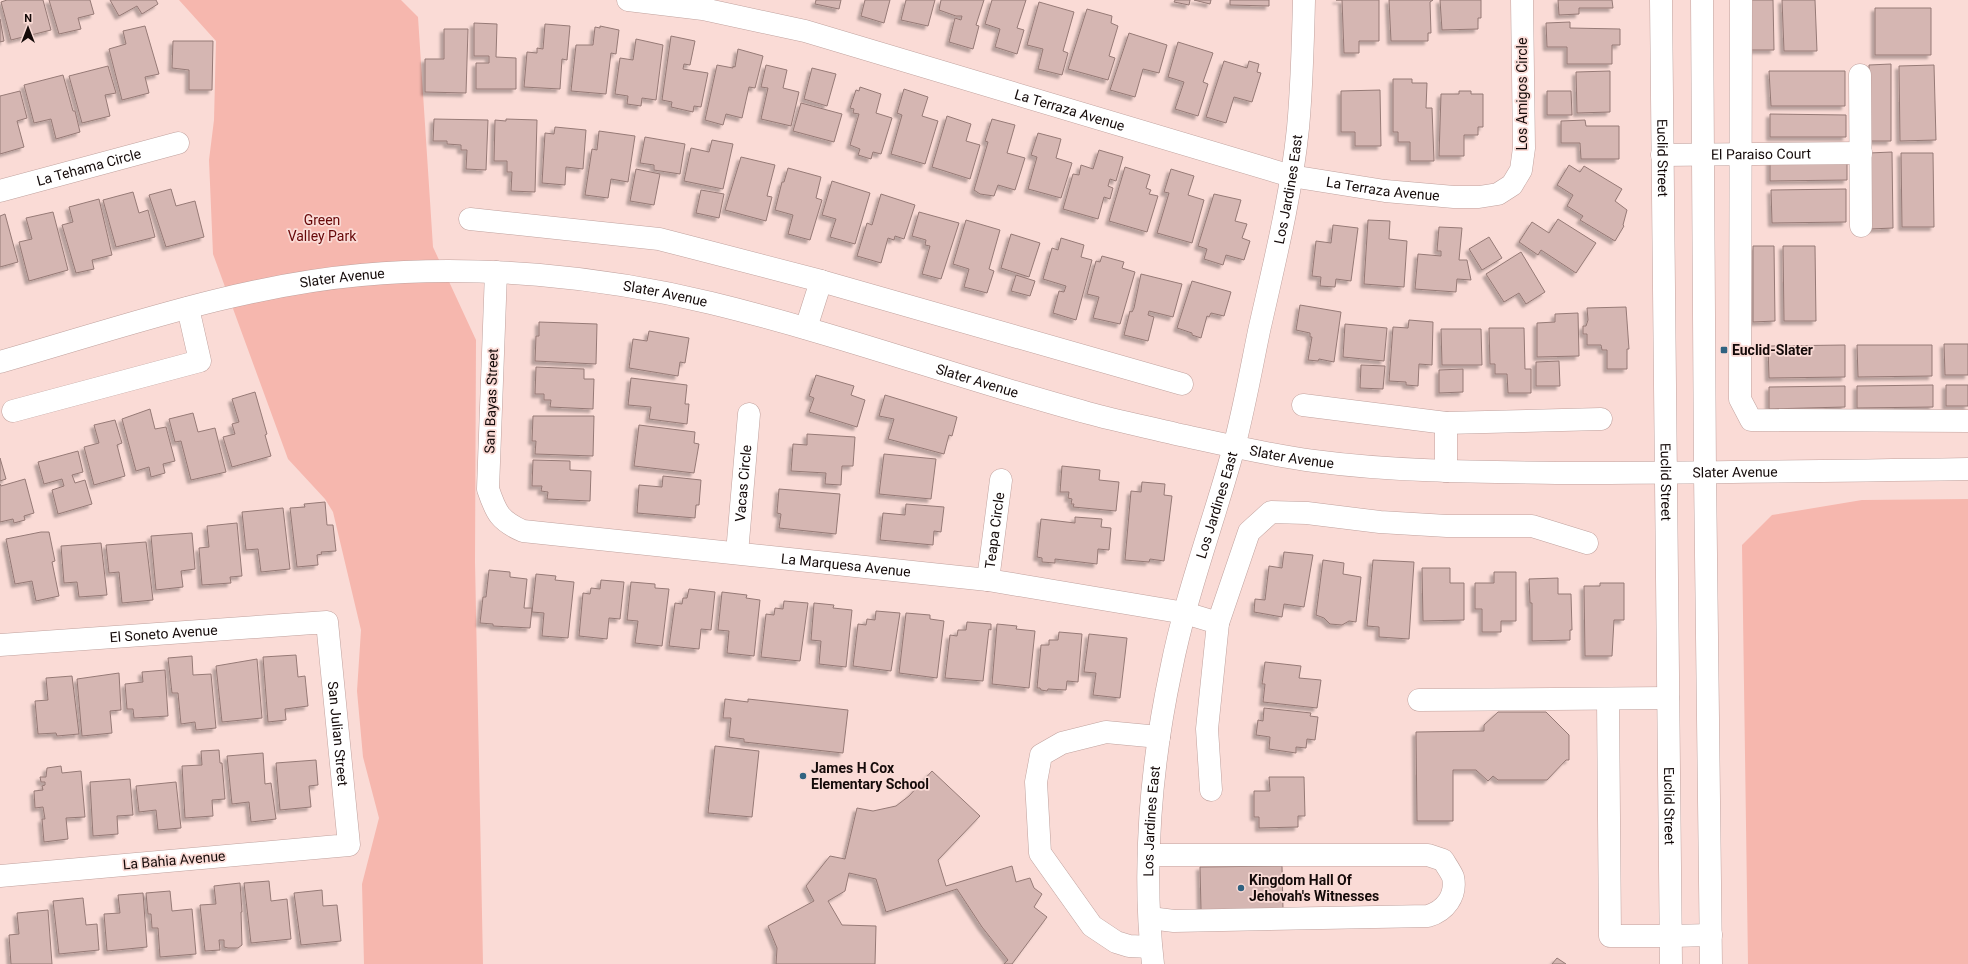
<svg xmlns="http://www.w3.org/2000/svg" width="1968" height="964" font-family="Roboto,sans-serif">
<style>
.green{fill:#f6b7ae}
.building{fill:#d5b6b2;stroke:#967a76;filter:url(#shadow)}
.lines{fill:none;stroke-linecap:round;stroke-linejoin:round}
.minor-casing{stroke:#c0a29e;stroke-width:23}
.major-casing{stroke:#c0a29e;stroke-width:23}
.minor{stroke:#fff;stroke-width:22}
.major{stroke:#fff;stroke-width:22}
.poi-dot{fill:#306280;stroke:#fadbd6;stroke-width:1.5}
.labels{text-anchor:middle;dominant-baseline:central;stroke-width:3.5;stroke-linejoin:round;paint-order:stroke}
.street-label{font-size:14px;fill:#140a09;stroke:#fadbd6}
.park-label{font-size:14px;fill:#660708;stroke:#fadbd6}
.poi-label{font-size:14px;font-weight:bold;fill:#140a09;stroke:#fadbd6;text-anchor:start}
</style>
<defs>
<filter id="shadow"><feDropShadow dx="-3.5" dy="3.5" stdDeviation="1" flood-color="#0004"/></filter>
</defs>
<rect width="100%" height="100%" fill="#fadbd6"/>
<path class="green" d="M179 0H401L418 17 433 247 476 340 475 562 483 964H364L362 884 379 818 363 757 357 691 361 630 333 512 325 499 288 459 213 254 209 160 214 120 216 41Z
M1968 499V964H1748L1742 545 1772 515 1862 500Z"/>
<path class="building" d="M7 0H43L51 30 11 40 1 2Z
M49 0H90L94 14 78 18 81 29 59 34Z
M110 0H156L158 4 142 14 137 6 119 16Z
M816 0H841L839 9 815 4Z
M865 0H890L884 23 861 16Z
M906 0H935L928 26 901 20Z
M941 0H984L976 25 979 26 973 49 949 42 955 18 961 20 962 16H956L939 10Z
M992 0H1026L1017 28 1024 30 1017 54 995 47 1000 29 985 24Z
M1175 0H1190L1189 5 1174 2Z
M1194 0H1211L1210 4Z
M1230 0H1269V6L1230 5Z
M1336 0H1379V41H1359V53H1344L1342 0Z
M1389 0H1433L1430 2 1431 33H1428V41H1391Z
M1440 0H1481V18H1478V29L1442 30Z
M1558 0H1612L1613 8H1579V14L1559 15Z
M1750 0H1773L1774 50H1751Z
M1782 0H1815L1817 51H1784Z
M1039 2 1074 12 1063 51 1068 53 1062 75 1038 69 1043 49 1027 45Z
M1875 8H1931V55H1875Z
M1087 9 1112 16 1111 23 1118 26 1109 56 1115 58 1108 80 1068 69Z
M0 19 4 41 0 42Z
M1570 22V28L1620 29V45H1612V64H1567V47H1547L1546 23Z
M474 23 497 24 496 57 516 58V89H476V63H489V56H474Z
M545 24 570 26 567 60 562 59 560 89 524 87 527 52 537 53V48L543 49Z
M145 26 159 74 145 77 149 93 122 100 109 49 126 44 123 31Z
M600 26 619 30 616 54 611 53 606 94 571 91 576 45H593L595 27 600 28Z
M444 29H468L466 93 425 92V59H444Z
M1129 33 1167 45 1159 73 1143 69 1135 97 1110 90Z
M671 36 695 41 690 65 684 64 683 69 708 73 701 107 694 106 693 112 671 107 672 102 662 100Z
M636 39 663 45 656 100 642 98 641 106 627 104 628 96 615 94 620 58 633 60Z
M173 41H213L212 90H189V70L172 68Z
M1178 42 1213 53 1203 82 1208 84 1198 116 1175 109 1184 82 1168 77Z
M738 49 763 56 755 88 749 87 742 118 726 114 723 125 705 120 717 65 733 68V66L735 67Z
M1224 61 1247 68 1249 61 1259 64 1257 72 1261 73 1252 102 1234 97 1226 123 1206 117Z
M1891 64V141H1869V65Z
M766 65 787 70 783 88 799 92 791 126 761 119 768 88 761 87Z
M1934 65 1936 140 1900 141 1899 66Z
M108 66 116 93 105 95 110 116 82 123 69 76Z
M812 68 836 74 827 106 804 99Z
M1610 71V112L1577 113 1576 72Z
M1769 71H1845V106H1771Z
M63 75 73 111H75L80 132 56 139 51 119 34 123 24 85Z
M1393 79H1412V83H1427L1426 108H1432L1434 161H1410V142H1398V132H1393Z
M860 87 881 94 876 113 892 118 881 154 873 152 871 159 858 155 860 149 850 145 859 114 853 113 854 109 850 108 856 90 859 91Z
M904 89 928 97 922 116 938 121 925 164 891 154 902 115 897 113Z
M1380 90 1381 146H1355V132H1341V91Z
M20 91 27 118 17 121 24 147 0 154V96Z
M1459 91H1471V94H1483V127H1478V135H1464V156H1439L1441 94H1459Z
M1547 91H1571L1572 115H1547Z
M801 103 842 114 834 142 793 131Z
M1770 114 1846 115V137H1770Z
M947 116 971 124 966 141 980 145 970 179 932 167Z
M434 119 488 120 486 170 466 169 467 150H461V145L447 144V141H433Z
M506 119 537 120 535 192 511 191 512 172H507V161H494L495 120 506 121Z
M992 119 1015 125 1007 153 1025 158 1015 190 998 185 994 196 980 194 974 190 988 142 985 141Z
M1585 120 1586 126H1619V159H1581L1580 143H1561V121Z
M555 127 586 130 583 169 566 167 565 185 542 183 545 133 554 134Z
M599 131 635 136 628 182 611 179 608 198 585 195 592 149 597 150Z
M1038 133 1061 139 1056 158 1072 163 1061 198 1028 189 1037 157 1031 155Z
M645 137 685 144 680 174 654 170V165L640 163Z
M712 140 733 144 723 189 684 181 691 148 709 152Z
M1099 150 1123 157 1116 181 1110 179 1108 186 1113 188 1110 199 1104 197 1098 219 1063 209 1073 174 1079 175 1081 165 1093 169Z
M1892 152 1893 228 1870 229 1869 153Z
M1901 153H1933L1934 227H1902Z
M741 157 775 165 767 196 772 197 766 221 725 210Z
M1847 158V180L1770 181V159Z
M1569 165 1580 172 1584 166 1622 189 1615 201 1627 210 1623 225 1624 226 1615 241 1580 220 1583 216 1567 206 1573 195 1557 185Z
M1125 167 1150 175 1146 188 1151 190 1149 194 1158 196 1147 232 1109 221Z
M788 168 821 177 816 198 822 200 810 240 788 234 793 215 775 210 782 182H784Z
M636 169 660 174 654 205 630 201Z
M1171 169 1194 176 1188 195 1204 200 1192 243 1157 233 1169 193 1164 192Z
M832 181 870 193 855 244 830 237 836 219 822 215Z
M171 189 176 206 195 201 204 237 166 247 149 195Z
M1846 189V222L1772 223 1771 190Z
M701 190 724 194 719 218 696 213Z
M133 192 139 213 148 210 155 237 116 247 103 200Z
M881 194 915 205 904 239 895 236 894 240 888 238 881 263 857 256 867 223 872 225Z
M1214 194 1241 200 1235 221 1247 224 1242 238 1250 241 1244 260 1226 255 1223 265 1204 259 1207 249 1198 246Z
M99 199 112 255 92 260 94 269 76 273 62 225 73 222 69 207Z
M53 212 68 270 29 281 19 242 32 239 26 218Z
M919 212 959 223 941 279 922 274 930 246 925 245 926 240 912 236Z
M5 214 18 262 0 267V216Z
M1558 219 1596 243 1576 273 1541 250 1538 255 1519 242 1532 222 1549 233Z
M966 220 1000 230 989 269 994 271 987 293 964 287 969 269 953 264Z
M1368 220 1390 221 1389 239 1407 241 1404 287 1364 284Z
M1333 225 1358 228 1351 281 1336 279 1335 287 1320 286 1321 277 1312 276 1316 241 1331 243Z
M1439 227 1462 228 1459 260H1467L1471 280 1457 279 1456 292 1415 289 1418 254 1441 256V251H1437Z
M1011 234 1040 243 1029 277 1001 268Z
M1489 237 1502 258 1482 270 1469 249Z
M1061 238 1084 245 1081 257 1092 260 1076 320 1053 313 1059 291 1064 292 1066 286 1043 279 1052 248 1058 250Z
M1753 246H1774L1775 321 1753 322Z
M1783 246H1815L1816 321H1784Z
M1521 252 1545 292 1526 304 1519 293 1504 302 1486 274Z
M1102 256 1124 262 1122 268 1135 272 1120 324 1093 318 1099 297 1087 294 1096 261 1100 262Z
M1141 274 1182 284 1173 317 1149 311 1148 315 1154 317 1148 341 1124 335 1130 311 1132 312 1134 308Z
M1016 275 1035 281 1030 296 1011 291Z
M1192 281 1231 292 1224 316 1211 313 1209 317 1207 316 1201 338 1192 335V333L1177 328Z
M1300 305 1341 312 1334 362 1319 359 1318 361 1308 360 1312 337H1310V333L1296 330Z
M1626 307 1629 349H1627V369H1607V350H1602L1601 345H1587V334H1583V326H1586L1588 320 1587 308Z
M1578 313 1579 356 1537 357V323L1555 322V314Z
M1409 320 1433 322 1432 365 1419 364 1418 386 1406 385V382L1389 381 1393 327 1408 328Z
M539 322 597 324 596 364 535 361 536 336H539Z
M1345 324 1387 328 1384 361 1343 357Z
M1489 328H1524L1525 369H1531V393H1508L1507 374H1495V364H1490Z
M1441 329H1481L1482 365H1442Z
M649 331 689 338 685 363 680 362 678 376 629 368 633 339 647 341Z
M1944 344H1968V375H1945Z
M1845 345V377L1769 378 1768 346Z
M1857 345H1932V376L1858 377Z
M1559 361 1560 386H1536V362Z
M1361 365 1385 366 1383 389 1360 388Z
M536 367 584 369V379H594L593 409 550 407 551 400H544V394H535Z
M1463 369V392L1439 393V370Z
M816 375 854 386 851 395 865 400 857 427 809 412 814 398 809 396Z
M631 378 687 385 685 404H689L687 424 649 419 651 407 628 405Z
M1933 385V407L1857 408V386Z
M1946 385H1968V406H1946Z
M1845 386V407L1769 409V387Z
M255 392 267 434 265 435 271 456 232 467 223 437 235 434 232 424 239 422 232 399Z
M885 395 957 417 952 436 949 435 944 454 888 439 894 419 879 416Z
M150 409 155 429 166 427 175 461 163 464 165 473 151 477 149 467 136 471 122 419Z
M193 413 198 432 215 428 226 472 191 480 181 441 175 442 169 419Z
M533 416H594L593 456 535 454 536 441H532Z
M115 420 122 443 117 445 125 476 94 485 84 447 99 443 94 425Z
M639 425 695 432 694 443 699 444 694 473 634 466Z
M807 434 855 437 853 466H842L841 485 825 484 826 473 791 471 793 444 807 445Z
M78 451 83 472 72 475 75 483 85 480 92 504 58 514 52 490 64 486 62 479 44 484 38 462Z
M884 454 936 459 931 499 879 494Z
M0 458 6 479 0 481Z
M533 460 570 461V470L591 471 590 501 547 499 548 492 541 491 542 486H532Z
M1062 466 1100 470 1099 480 1119 482 1116 511 1073 507 1074 504H1071L1072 499 1068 498 1069 492H1060Z
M663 476 701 480 699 505H696L695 518 637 513 639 485 662 487Z
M25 479 34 513 24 516 25 520 14 523 13 519 0 522V484L1 486Z
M1142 482 1165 484 1164 495 1172 496 1164 561 1150 559 1149 562 1125 560 1131 491 1141 492Z
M779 489 840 494 836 534 779 528 781 514 777 513Z
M325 502 327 525H333L336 551 321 552 322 554 317 555 318 565 297 567 290 508 305 507 304 504Z
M906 504 944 507 941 532 934 531 933 545 880 540 883 513 905 515Z
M283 508 290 569 261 572 258 549 246 550 242 512Z
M1075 517 1102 519 1101 527 1111 528 1109 550 1098 549 1097 564 1055 559V563L1042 562V558L1037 557 1041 519 1075 523Z
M237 523 242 576 230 577 231 583 202 585 199 548 209 547 207 526Z
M41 532H49L55 561 52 562 59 596 36 601 32 581 15 584 6 539Z
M192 533 195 569 181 571 183 587 156 590 151 536Z
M146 542 153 600 122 603 119 572 109 573 106 545Z
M101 543 107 595 79 597 77 582 64 583 61 546Z
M1284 552 1313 555 1304 607 1284 604 1282 617 1254 612 1255 599 1265 600 1269 566 1282 568Z
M1323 560 1344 563 1343 574 1361 577 1356 622 1349 621 1342 625 1330 624 1324 618 1316 615Z
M1373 560 1414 562 1409 639 1379 637V627L1367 626Z
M1422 568H1450V583H1464V620L1423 621Z
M489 570 510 572V577L527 579 524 608H532L530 628 493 626V624L480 623 483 597H486Z
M1494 572H1516V621H1501V632H1482V609H1475V583H1494Z
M536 574 556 576 555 580 574 582 568 638 542 636 544 613 532 612Z
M1558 578V594H1571L1572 630H1570V640L1532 641V603H1530L1529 579Z
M601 580 624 582 620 619 609 618 607 639 579 636 583 593 590 594 591 588 600 589Z
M631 582 655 584V588L669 589 662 646 635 643 638 621 627 620Z
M1600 583H1624V620H1614L1612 656H1585L1584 586H1600Z
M689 589 715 592 711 630 701 629 699 649 669 646 675 603 682 604 683 598H687Z
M722 592 747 595 746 598 760 600 754 656 727 653 729 631 718 630Z
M784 601 808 603 800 661 761 657 766 614 774 615 775 608 783 609Z
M814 603 834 605 833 608 852 610 846 667 819 664 821 641 811 640Z
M876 611 900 613 891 671 853 666 858 624 866 625 867 619 875 620Z
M906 613 930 615V619L944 621 937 678 899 673Z
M967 622 991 624V630L989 629 983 681 945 678 950 635 957 636 958 630H966Z
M997 624 1017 626 1016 629 1035 631 1029 688 992 684Z
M1059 632 1082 634 1078 682 1067 681 1066 690 1048 689 1047 691 1041 690 1040 688H1037L1041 645H1049V640H1058Z
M1089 634 1127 638 1120 698 1093 695 1096 673 1084 672Z
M296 655 298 677 305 676 308 706 285 709 286 720 268 722 263 657Z
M192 656 193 675 211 674 216 728 196 730 195 722 181 724 178 693H172L168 658Z
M257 659 262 718 222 722 216 666Z
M1265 662 1301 666 1299 678 1321 680 1317 708 1263 702 1265 684H1262Z
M165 670 168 716 134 718 133 709H127L125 684 143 682 142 672Z
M119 673 121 710 110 711 112 733 82 736 77 679Z
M72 676 79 734 57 736 56 733 38 734 35 701 48 700 46 678Z
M725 699 748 702V699L848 710 843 753 744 742V739L729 737 731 718H723Z
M1264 708 1311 713 1310 716 1318 717 1315 740 1307 739 1306 748 1296 747V753L1269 749 1270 737 1256 735 1258 720 1263 721Z
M1498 712H1546L1569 735V760H1566L1547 780H1498L1493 776 1488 781 1476 770H1453V821H1417L1416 732 1484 731V725Z
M715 746 759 751 752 817 708 813Z
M219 750 220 763H222L225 799 212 800 213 816 185 818 182 766 202 765 201 751Z
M263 753 265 784 271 783 276 819 251 822 249 802 232 804 227 756Z
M316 760 318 785 309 786 311 807 280 810 276 763Z
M61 766 62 773 81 771 85 817 66 818 68 839 44 842 42 819H45L43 807 35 808 34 791 43 790 42 786 45 785V782H41L40 777H46L47 768Z
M932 771 980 816 938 860 946 886 1012 866 1016 882 1030 878 1034 888 1042 894 1034 907 1047 917 1012 964H1004L1008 960 982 927 957 889 886 912 876 879 849 873 845 891 828 901 842 925 876 926 875 964H776L777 948 768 926 814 901 806 886 830 856 845 859 857 808 873 811 896 806 909 796Z
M1269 777H1304L1305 816H1298V827L1259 828V817H1254V791H1270Z
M130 779 133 815 117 816 118 834 93 836 90 782Z
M176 782 181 828 158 830 156 810 139 812 136 786Z
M1282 866 1283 909 1201 910 1200 867Z
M269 881 271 901 287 899 291 939 251 943 244 883Z
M240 883 242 912H241L242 945 238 948H228L224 947V940H219L220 950 205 951 200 905 216 904 214 886Z
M322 890 323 906 337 905 341 941 301 945 294 893Z
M170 891 172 911 192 909 196 954 160 957 158 928H152L151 914H148L146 893Z
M143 893 147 947 107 951 104 914 120 913 118 895Z
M83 898 86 925 97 924 99 950 59 954 53 901Z
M48 910 52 964H11L9 935 19 934 17 913Z
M1557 958 1566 964H1552Z"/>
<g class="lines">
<defs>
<g id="minor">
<path id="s1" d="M628 0 703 9 805 31 1291 176 1385 191 1454 197H1479L1498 194 1512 185 1521 170 1524 148 1522 0"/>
<path d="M1741 0 1740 399 1751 420 1968 421"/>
<path d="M1860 75 1861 226"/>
<path id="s2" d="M1662 155 1861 153"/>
<path id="s3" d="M0 191 178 143"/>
<path d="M470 219 659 239 821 281 1182 384"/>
<path id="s4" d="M496 272 488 489C496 513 500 521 523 531L988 580 1185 613 1218 623 1207 729 1211 790"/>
<path d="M806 328 821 281"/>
<path d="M1303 405 1446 423 1601 419"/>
<path d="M13 411 200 361 188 308"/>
<path d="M1446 423V471"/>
<path id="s5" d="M737 553 749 414"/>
<path id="s6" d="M988 580 1001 480"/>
<path d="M1218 623 1249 532 1271 512 1307 513 1380 522 1447 526H1532L1587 543"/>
<path id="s7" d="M0 645 327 622 349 845 0 876"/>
<path d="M1608 699 1610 936H1671"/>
<path d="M1419 700 1668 698"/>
<path d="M1149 855H1428L1443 860C1446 865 1451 872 1453 877 1457 896 1445 911 1428 916L1174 921 1150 918"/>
<path d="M1151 947 1129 946 1116 942 1092 926 1040 853 1036 782 1041 755 1062 743 1106 732 1159 737"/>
<path id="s8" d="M1153 964C1142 868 1151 764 1171 670 1186 594 1214 521 1234 447 1244 409 1251 370 1259 331 1274 264 1291 197 1298 128 1302 85 1303 43 1304 0"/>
</g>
<g id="major">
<path id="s9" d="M1661 0 1671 964"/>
<path d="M1702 0 1705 473 1711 964"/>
<path id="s10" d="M0 362C119 328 238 286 361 275 476 264 600 276 711 303 839 334 962 379 1088 413 1117 421 1147 427 1176 434 1222 444 1268 455 1314 461 1397 472 1482 472 1565 473 1700 473 1834 471 1968 469"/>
<path d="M1671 936 1711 935"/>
</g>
</defs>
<use href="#minor" class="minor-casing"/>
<use href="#major" class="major-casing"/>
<use href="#minor" class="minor"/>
<use href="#major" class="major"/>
</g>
<g class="poi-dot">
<rect x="1720" y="346" width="8" height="8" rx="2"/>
<circle cx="803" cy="776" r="4"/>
<circle cx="1241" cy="888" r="4"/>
</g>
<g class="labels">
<g class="street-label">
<text transform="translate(1522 94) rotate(-90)">Los Amigos Circle</text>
<text stroke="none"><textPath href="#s1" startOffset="456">La Terraza Avenue</textPath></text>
<text stroke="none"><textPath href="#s2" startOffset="99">El Paraiso Court</textPath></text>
<text stroke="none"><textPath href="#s9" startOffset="158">Euclid Street</textPath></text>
<text stroke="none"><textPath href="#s3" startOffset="92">La Tehama Circle</textPath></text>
<text stroke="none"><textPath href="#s1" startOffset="780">La Terraza Avenue</textPath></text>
<text stroke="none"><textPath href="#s8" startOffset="791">Los Jardines East</textPath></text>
<text stroke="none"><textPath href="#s10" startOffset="353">Slater Avenue</textPath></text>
<text stroke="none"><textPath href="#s10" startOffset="678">Slater Avenue</textPath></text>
<text stroke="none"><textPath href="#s10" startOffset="1002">Slater Avenue</textPath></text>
<text transform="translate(491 401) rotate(-88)">San Bayas Street</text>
<text stroke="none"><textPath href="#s10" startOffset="1326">Slater Avenue</textPath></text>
<text stroke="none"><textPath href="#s10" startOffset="1770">Slater Avenue</textPath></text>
<text stroke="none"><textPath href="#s9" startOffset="482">Euclid Street</textPath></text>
<text stroke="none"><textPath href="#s5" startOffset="70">Vacas Circle</textPath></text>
<text stroke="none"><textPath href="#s8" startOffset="467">Los Jardines East</textPath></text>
<text stroke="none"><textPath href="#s6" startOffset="50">Teapa Circle</textPath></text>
<text stroke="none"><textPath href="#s4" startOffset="599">La Marquesa Avenue</textPath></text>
<text stroke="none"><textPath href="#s7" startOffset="164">El Soneto Avenue</textPath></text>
<text stroke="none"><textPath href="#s7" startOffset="440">San Julian Street</textPath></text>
<text stroke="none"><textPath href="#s9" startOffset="806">Euclid Street</textPath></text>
<text stroke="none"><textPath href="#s8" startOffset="143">Los Jardines East</textPath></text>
<text transform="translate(174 860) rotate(-5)">La Bahia Avenue</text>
</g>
<g class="park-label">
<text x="322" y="220">Green<tspan x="322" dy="16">Valley Park</tspan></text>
</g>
<g class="poi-label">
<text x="1732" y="350">Euclid-Slater</text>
<text x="811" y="768">James H Cox<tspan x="811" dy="16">Elementary School</tspan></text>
<text x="1249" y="880">Kingdom Hall Of<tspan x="1249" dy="16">Jehovah's Witnesses</tspan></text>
</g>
</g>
<g transform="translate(28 28)" stroke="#fadbd6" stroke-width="3" paint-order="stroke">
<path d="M0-3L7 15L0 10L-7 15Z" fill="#140a09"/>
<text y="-6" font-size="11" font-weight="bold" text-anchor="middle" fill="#140a09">N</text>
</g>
</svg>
